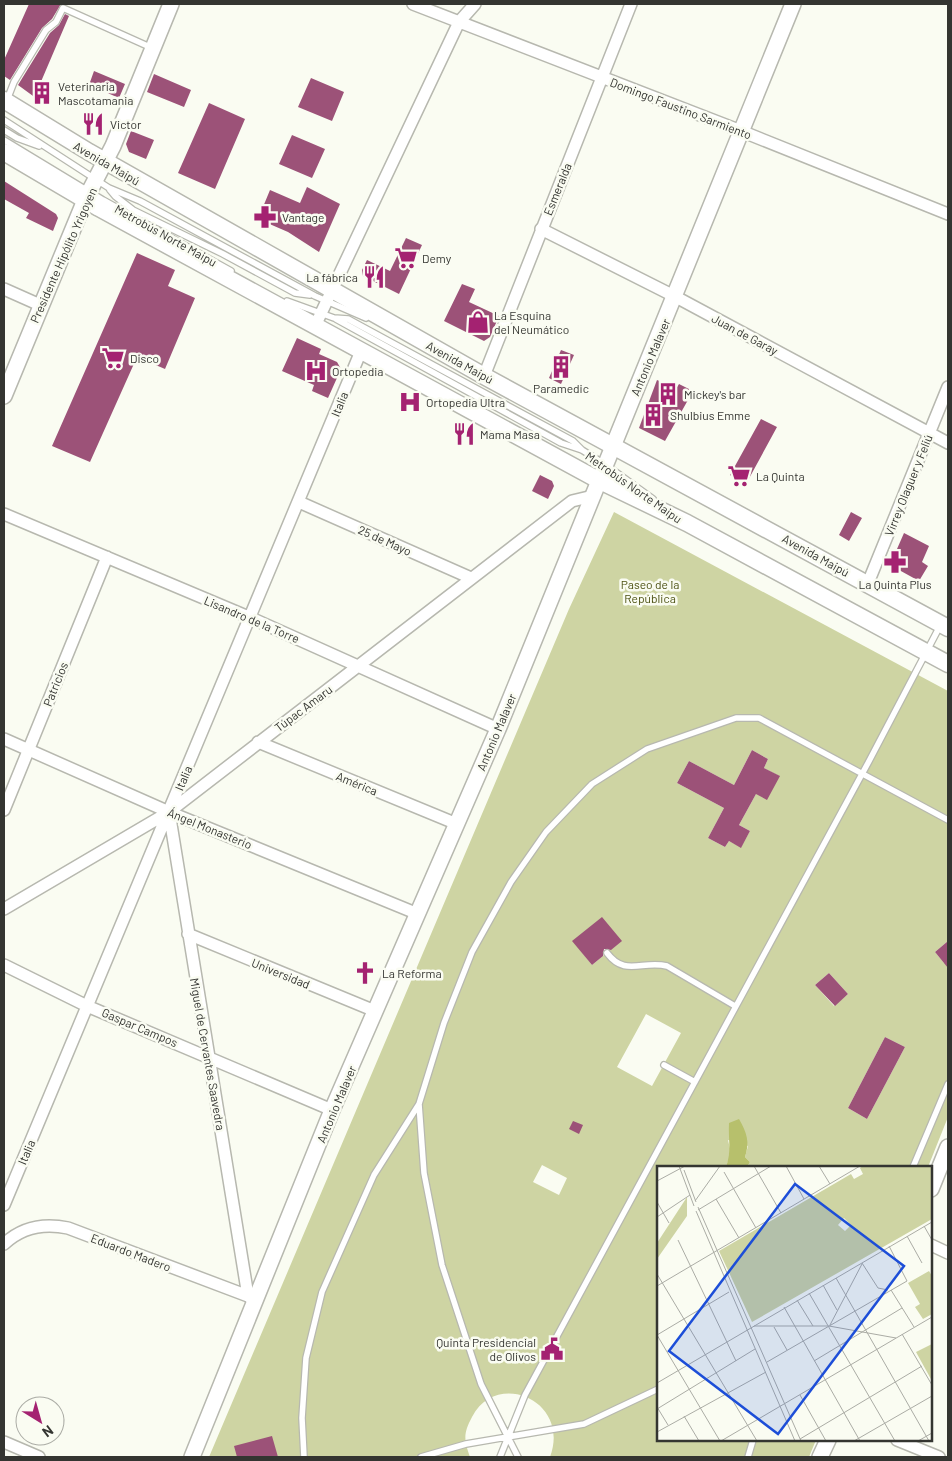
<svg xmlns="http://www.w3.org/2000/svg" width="952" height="1461" font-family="Barlow,sans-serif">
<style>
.green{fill:#ced4a3;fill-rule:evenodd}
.water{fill:#b7c06c}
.building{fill:#9c5278}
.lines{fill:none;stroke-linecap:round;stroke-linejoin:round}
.service-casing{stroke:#b7b8af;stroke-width:8}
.minor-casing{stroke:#b7b8af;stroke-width:14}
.tertiary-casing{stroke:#b7b8af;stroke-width:18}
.secondary-casing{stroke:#b7b8af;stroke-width:19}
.service{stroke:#fff;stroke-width:5.5}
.minor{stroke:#fff;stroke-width:11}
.tertiary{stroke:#fff;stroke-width:15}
.secondary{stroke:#fff;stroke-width:16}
.labels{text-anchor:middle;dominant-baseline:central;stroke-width:5;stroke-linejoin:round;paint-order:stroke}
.poi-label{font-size:12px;fill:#343531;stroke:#fafcf2;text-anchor:start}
.street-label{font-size:12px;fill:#343531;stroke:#fafcf2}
.park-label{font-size:12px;fill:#4b5011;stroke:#fafcf2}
.inset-road{fill:none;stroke:#abaca5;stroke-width:1}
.view{fill:#1d4ed8;fill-opacity:0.15;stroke:#1d4ed8;stroke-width:2.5}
.inset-edge{fill:none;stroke:#343531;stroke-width:2.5}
</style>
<rect width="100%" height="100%" fill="#fafcf2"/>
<path class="green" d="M614 512 948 691V941L935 952 944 963 948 960V1117L928 1167H747L750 1162 745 1157 748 1146 728 1140 731 1153 726 1167H658V1440H816L809 1457H550C571 1401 497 1369 472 1417 463 1434 464 1440 470 1457H209L569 609ZM752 750 768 759 764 768 779 776 756 794 739 825 750 831 741 847 729 841 725 847 708 838 724 808 677 783 689 761 734 785ZM573 941H621L592 965ZM829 973 848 994 834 1006 815 985ZM646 1014 681 1033 652 1086 617 1067ZM885 1037 905 1047 867 1119 848 1108ZM542 1165 567 1178 559 1195 533 1182Z"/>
<path class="water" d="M739 1119C747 1133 750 1142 745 1157L750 1162 747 1167H726C732 1151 728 1140 729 1123Z"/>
<path class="building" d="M29 4H61L52 19 42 28 10 80 4 76V60Z
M65 14 69 16 40 84 50 89 44 104 18 85 50 33 59 25Z
M94 71 125 84 119 98 89 85Z
M154 74 191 90 184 107 147 92Z
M311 78 344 92 332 121 298 107Z
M209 103 245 119 215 189 178 173Z
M131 131 154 140 146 159 129 152 126 144Z
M292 135 325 149 312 178 279 164Z
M4 181 56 214 58 218 53 231 26 218 29 213 4 199Z
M307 187 340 204 319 252 288 232 258 219 270 190 300 203Z
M406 238 422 245 399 294 363 276 362 270 367 260 390 271Z
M137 253 175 270 168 286 195 298 165 369 137 357 90 462 52 446Z
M462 284 475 289 469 302 499 316 490 337 484 341 444 321Z
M297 338 321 349 319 354 337 362 341 369 328 398 312 391 314 385 282 371Z
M561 350 574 355 561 384 549 378Z
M657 380 676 389 679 384 693 391 665 441 639 428Z
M761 419 777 427 746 484 730 475Z
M540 475 552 481 554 486 548 499 532 491Z
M851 512 862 518 849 541 839 535Z
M904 533 929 546 922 562 928 566 919 581 890 565Z
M752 750 768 759 764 768 780 776 767 800 756 794 739 825 750 831 741 848 729 841 725 847 708 838 724 808 677 783 689 761 734 785Z
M602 917 622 941 611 950 604 949 603 956 592 965 572 941Z
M948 941V968L935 952Z
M829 973 848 994 835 1006 815 985Z
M885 1037 905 1047 867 1119 848 1108Z
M573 1121 583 1125 579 1134 569 1129Z
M272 1436 278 1457H237L234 1446Z"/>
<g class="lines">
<defs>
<path id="service" d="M7 100 14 82 46 30 56 22 63 8 152 48
M4 120 109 188 140 201 315 296 366 318
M4 130 17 138 39 146
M4 140 103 200 231 271
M110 190 115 196 133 210 223 254 295 293 310 295
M287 301 334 318 348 319 573 441 582 450
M336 319 561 443 582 450 606 465 653 499
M607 953C625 977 642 960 667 966L735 1006
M664 1065 695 1082
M913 1167 948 1084
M304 1457 302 1418 306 1358 322 1292 374 1175 419 1104
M421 1457 466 1444 584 1424 658 1389
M500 1457 525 1395 868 763 941 624
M518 1457 481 1384 442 1265 424 1173 419 1104 444 1023 472 952 511 882 546 832 592 784 647 749 736 718H759L948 820
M748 1457 753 1440"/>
<path id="minor" d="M413 4 741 131 948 214
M541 229 676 297 948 443
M4 289 40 305
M315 326 459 22 475 4
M484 376 631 4
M299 502 471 578
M4 514 251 618 498 729
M868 583 948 387
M4 739 169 812 418 914
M258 742 457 824
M4 810 107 557
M169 812 248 1296
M4 909 169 812 572 501 593 496
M188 934 375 1011
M4 965 87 1006 332 1110
M4 1205 361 351
M4 1244C22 1227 44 1223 68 1228L248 1296 253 1300
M931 1245 948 1253
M897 1440 939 1457
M4 1442 39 1457"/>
<path id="tertiary" d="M4 396 85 200 113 146 171 4
M931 1189 948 1147
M192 1457 332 1110 498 729 793 4
M820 1457 828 1440"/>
<path id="secondary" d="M4 100 89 152 484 376 948 628
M4 152 99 208 600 481 687 523 948 664"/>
</defs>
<use href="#service" class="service-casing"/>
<use href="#minor" class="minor-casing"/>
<use href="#tertiary" class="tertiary-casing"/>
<use href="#secondary" class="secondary-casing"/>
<use href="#service" class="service"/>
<use href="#minor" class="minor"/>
<use href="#tertiary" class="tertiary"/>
<use href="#secondary" class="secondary"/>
</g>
<defs>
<symbol id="building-bare" viewBox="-9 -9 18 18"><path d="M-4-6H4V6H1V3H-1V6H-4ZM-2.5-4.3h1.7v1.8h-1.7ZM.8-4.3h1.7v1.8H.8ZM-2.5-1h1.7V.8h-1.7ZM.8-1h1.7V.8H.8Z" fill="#a42271" stroke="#fafcf2" stroke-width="2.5" paint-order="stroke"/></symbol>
<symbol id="restaurant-bare" viewBox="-9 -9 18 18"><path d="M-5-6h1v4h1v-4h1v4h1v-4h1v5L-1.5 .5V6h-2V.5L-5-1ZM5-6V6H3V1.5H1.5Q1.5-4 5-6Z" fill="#a42271" stroke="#fafcf2" stroke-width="2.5" paint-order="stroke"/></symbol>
<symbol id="pharmacy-bare" viewBox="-9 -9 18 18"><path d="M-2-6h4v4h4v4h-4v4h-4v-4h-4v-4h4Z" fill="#a42271" stroke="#fafcf2" stroke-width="2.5" paint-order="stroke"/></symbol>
<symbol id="supermarket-bare" viewBox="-9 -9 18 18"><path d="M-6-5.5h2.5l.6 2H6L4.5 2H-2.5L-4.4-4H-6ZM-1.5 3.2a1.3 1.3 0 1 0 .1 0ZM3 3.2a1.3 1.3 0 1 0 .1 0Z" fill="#a42271" stroke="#fafcf2" stroke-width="2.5" paint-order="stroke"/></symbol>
<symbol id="shop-bare" viewBox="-9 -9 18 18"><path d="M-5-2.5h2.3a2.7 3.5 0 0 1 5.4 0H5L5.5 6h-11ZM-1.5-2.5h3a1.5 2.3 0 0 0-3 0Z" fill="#a42271" stroke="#fafcf2" stroke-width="2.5" paint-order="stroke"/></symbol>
<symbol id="hospital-bare" viewBox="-9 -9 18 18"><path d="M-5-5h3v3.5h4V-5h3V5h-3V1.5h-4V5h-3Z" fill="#a42271" stroke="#fafcf2" stroke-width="2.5" paint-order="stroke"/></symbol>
<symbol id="church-bare" viewBox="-9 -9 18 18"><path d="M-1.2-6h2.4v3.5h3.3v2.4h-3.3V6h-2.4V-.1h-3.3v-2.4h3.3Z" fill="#a42271" stroke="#fafcf2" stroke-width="2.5" paint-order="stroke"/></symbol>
<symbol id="civic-bare" viewBox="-9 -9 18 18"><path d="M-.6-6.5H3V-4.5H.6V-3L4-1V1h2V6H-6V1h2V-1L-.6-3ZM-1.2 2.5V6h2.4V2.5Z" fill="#a42271" stroke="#fafcf2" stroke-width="2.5" paint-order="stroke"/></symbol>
</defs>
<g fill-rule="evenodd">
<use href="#building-bare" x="26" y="77" width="32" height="32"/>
<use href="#restaurant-bare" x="77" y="108" width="32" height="32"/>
<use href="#pharmacy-bare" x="249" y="201" width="32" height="32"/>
<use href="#supermarket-bare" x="390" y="242" width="32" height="32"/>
<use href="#restaurant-bare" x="358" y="261" width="32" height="32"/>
<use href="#shop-bare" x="462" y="306" width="32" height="32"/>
<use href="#supermarket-bare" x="97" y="342" width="32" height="32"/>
<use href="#building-bare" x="545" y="351" width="32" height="32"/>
<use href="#hospital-bare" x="300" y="355" width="32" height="32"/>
<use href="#building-bare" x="652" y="378" width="32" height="32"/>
<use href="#hospital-bare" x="394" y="386" width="32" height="32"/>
<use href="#building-bare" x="637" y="399" width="32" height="32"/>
<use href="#restaurant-bare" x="448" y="418" width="32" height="32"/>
<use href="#supermarket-bare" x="723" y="460" width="32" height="32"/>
<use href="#pharmacy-bare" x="879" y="546" width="32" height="32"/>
<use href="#church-bare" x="349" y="957" width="32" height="32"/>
<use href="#civic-bare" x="536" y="1333" width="32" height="32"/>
</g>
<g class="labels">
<g class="poi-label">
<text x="58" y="86">Veterinaria<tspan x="58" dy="14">Mascotamania</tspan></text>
<text x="110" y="124">Victor</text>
<text x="282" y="217">Vantage</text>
<text x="422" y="258">Demy</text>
<text x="358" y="277" text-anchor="end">La fábrica</text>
<text x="494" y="315">La Esquina<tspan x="494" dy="14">del Neumático</tspan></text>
<text x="130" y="358">Disco</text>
<text x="332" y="371">Ortopedia</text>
<text x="561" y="388" text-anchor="middle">Paramedic</text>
<text x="684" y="394">Mickey's bar</text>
<text x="426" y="402">Ortopedia Ultra</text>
<text x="670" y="415">Shulbius Emme</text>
<text x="480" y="434">Mama Masa</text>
<text x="756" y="476">La Quinta</text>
<text x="895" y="584" text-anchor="middle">La Quinta Plus</text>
<text x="382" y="973">La Reforma</text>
<text x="536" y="1342" text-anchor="end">Quinta Presidencial<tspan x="536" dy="14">de Olivos</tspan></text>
</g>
<g class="street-label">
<text transform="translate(681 108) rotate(21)">Domingo Faustino Sarmiento</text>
<text transform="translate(107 163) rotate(30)">Avenida Maipú</text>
<text transform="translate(557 189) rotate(-68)">Esmeralda</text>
<text transform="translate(166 235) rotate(29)">Metrobús Norte Maipu</text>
<text transform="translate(63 255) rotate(-66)">Presidente Hipólito Yrigoyen</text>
<text transform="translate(745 334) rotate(28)">Juan de Garay</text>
<text transform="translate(650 357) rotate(-67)">Antonio Malaver</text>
<text transform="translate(460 362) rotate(29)">Avenida Maipú</text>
<text transform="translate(339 404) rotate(-68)">Italia</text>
<text transform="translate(908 485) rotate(-68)">Virrey Olaguer y Feliú</text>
<text transform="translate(634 487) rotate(35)">Metrobús Norte Maipu</text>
<text transform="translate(385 540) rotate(24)">25 de Mayo</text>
<text transform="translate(816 555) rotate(29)">Avenida Maipú</text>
<text transform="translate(252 619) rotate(23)">Lisandro de la Torre</text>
<text transform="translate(55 684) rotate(-68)">Patricios</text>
<text transform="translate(303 708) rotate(-37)">Túpac Amaru</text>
<text transform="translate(496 732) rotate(-67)">Antonio Malaver</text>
<text transform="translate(183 778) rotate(-67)">Italia</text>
<text transform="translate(357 783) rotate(22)">América</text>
<text transform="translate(210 828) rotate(22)">Ángel Monasterio</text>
<text transform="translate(281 973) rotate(22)">Universidad</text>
<text transform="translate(140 1027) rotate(23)">Gaspar Campos</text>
<text transform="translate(208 1054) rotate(80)">Miguel de Cervantes Saavedra</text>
<text transform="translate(336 1104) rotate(-67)">Antonio Malaver</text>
<text transform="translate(26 1152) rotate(-67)">Italia</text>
<text transform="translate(131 1252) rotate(21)">Eduardo Madero</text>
</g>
<g class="park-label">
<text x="650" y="584">Paseo de la<tspan x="650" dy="14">República</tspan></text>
</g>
</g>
<g transform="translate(657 1166)">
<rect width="275" height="275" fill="#fafcf2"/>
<path d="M206 0H275V53L95 156 62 85 194 8 197 13 206 8 203 2ZM187 52 194 59 188 65 181 59ZM30 31V50L0 93V77ZM272 105 275 110V148L266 153 258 141 263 138 251 117ZM275 178V215L259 186Z" fill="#ced4a3" fill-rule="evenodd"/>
<path class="inset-road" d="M22 0 37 40M97 0 124 47M129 0 147 33M162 0 173 18M27 4 39 36M67 6 99 62M0 15 28 0M59 33 82 72M38 35 63 0M0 36 12 57M41 41 144 275M41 44 114 0M39 45 138 275M0 51 33 29M267 60 275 74M250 70 265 97M21 74 79 195M205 97 221 122 231 124M0 108 100 275M179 112 272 275M166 119 180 144M0 120 203 0M234 124 257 161M152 127 238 275M140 134 156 160M127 141 203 275M173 159 205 98M97 160H172L239 172M117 161 130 184M245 168 275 219M0 169 63 275M0 169 72 126M157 195 245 142M110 196 250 115 232 80M0 217 275 56M143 229 169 275M0 241 11 259M0 243 98 183M27 250 42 275M0 266 109 206M143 273 265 200M64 275 275 151M197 275 275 230M261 275 275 267"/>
<path class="view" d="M138 18 247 100 121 268 12 185Z"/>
<rect width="275" height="275" class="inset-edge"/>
</g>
<rect width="952" height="1461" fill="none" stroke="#343531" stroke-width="10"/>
<g transform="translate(40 1421) rotate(143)"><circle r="24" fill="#fafcf2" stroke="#abaca5"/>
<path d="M0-4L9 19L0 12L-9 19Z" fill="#a42271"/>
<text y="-8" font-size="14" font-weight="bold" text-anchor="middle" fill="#343531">N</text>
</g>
</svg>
